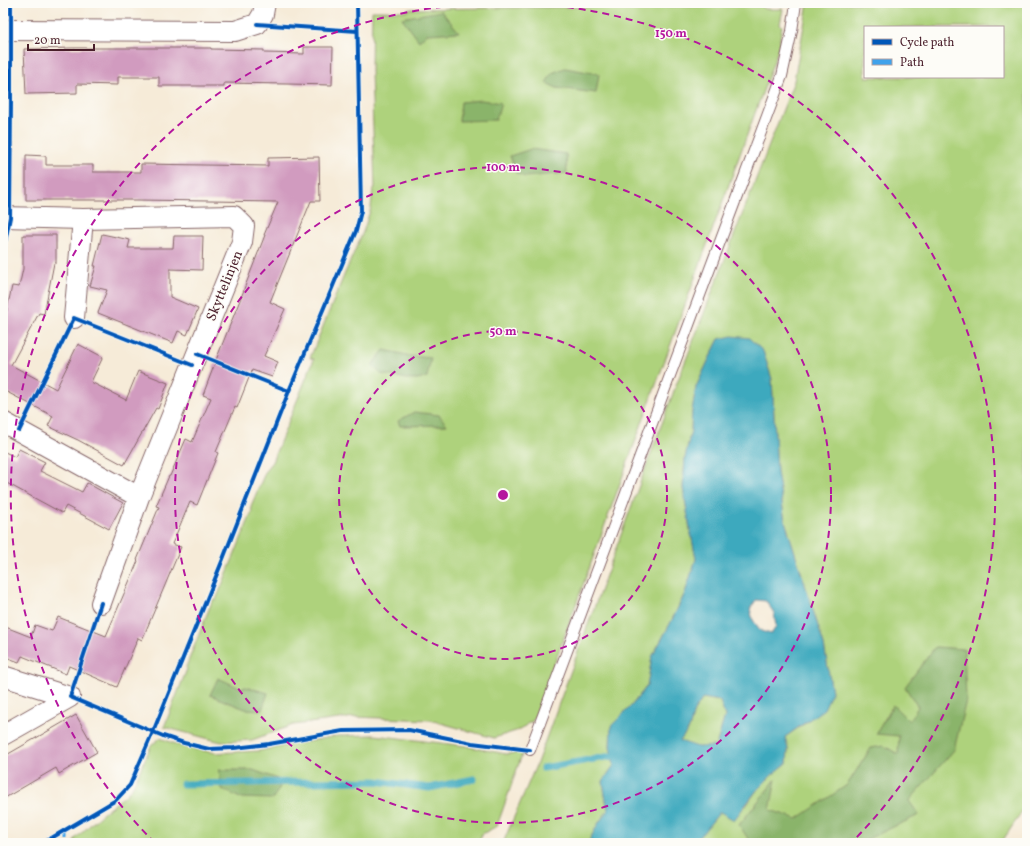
<svg xmlns="http://www.w3.org/2000/svg" width="1030" height="846" font-family="Vollkorn,serif">
<style>
.green{fill:#aed27b;stroke:#7c7853;fill-rule:evenodd}
.forest{fill:#8ab46b;stroke:#6a6a4b}
.water{fill:#3ea9be;stroke:#446474;fill-rule:evenodd}
.lines{fill:none;stroke-linecap:round;stroke-linejoin:round}
.stream{stroke:#3ea9be;stroke-width:7}
.building{fill:#d19bbf}
.lane-casing{stroke:#866668;stroke-width:12}
.street-casing{stroke:#866668;stroke-width:22}
.lane{stroke:#fff;stroke-width:10}
.street{stroke:#fff;stroke-width:20}
.quiet{stroke:#40a2eb;stroke-width:3;stroke-dasharray:6 3;stroke-linecap:butt}
.cycleway-casing{stroke:#fdfcf7;stroke-width:6}
.cycleway{stroke:#0057b8;stroke-width:4}
.ring{fill:none;stroke:#b5179e;stroke-width:2;stroke-dasharray:7 5}
.labels{text-anchor:middle;dominant-baseline:central;stroke-width:3;stroke-linejoin:round;paint-order:stroke}
.street-label{font-size:14px;fill:#4a1f2b;stroke:#fdfcf7}
.centre{fill:#b5179e;stroke:#fdfcf7;stroke-width:2}
.ring-label{font-size:12px;text-anchor:middle;font-weight:bold;fill:#b5179e;stroke:#fdfcf7;stroke-width:3;stroke-linejoin:round;paint-order:stroke}
</style>
<rect width="100%" height="100%" fill="#fdfcf7"/>
<filter id="ink" filterUnits="userSpaceOnUse"><feTurbulence type="fractalNoise" baseFrequency=".025" numOctaves="2"/><feDisplacementMap in="SourceGraphic" scale="8" xChannelSelector="R" yChannelSelector="G"/><feConvolveMatrix kernelMatrix="1 2 1 2 8 2 1 2 1" color-interpolation-filters="sRGB"/></filter>
<filter id="wash" filterUnits="userSpaceOnUse"><feTurbulence type="fractalNoise" baseFrequency=".012" numOctaves="4" result="noise"/><feDisplacementMap in="SourceGraphic" scale="16" xChannelSelector="R" yChannelSelector="G"/><feGaussianBlur stdDeviation="0.9" result="paint"/><feColorMatrix in="noise" values="0 0 0 0 0 0 0 0 0 0 0 0 0 0 0 0 0 1.4 0 .05"/><feComposite in="paint" operator="in"/></filter>
<g filter="url(#wash)">
<rect width="100%" height="100%" fill="#f6ebd8"/>
<path class="green" d="M808 3H1027V804L1001 843H692L701 835 720 812 746 806 757 790 772 775 787 763 788 749 785 737 807 722 832 692 824 645 785 521 777 472 772 379 763 351 719 339 709 359 696 387 692 411 691 430 685 458 683 488 690 529 696 559 685 593 670 624 652 657 647 686 632 705 611 726 610 747 614 765 603 781 605 795 608 810 598 824 589 841V843H503L537 763 675 388 794 81ZM865 27H1003V77H865Z
M761 5 765 9H783L780 24 782 26 778 50 536 714 532 722H529L522 729 494 738 430 720 355 717 293 725 252 740 221 742 164 727 187 669 186 667 213 599 216 600 252 512 251 506 267 468 272 462 314 359 310 358 345 273 363 232 371 208 373 188H375L371 71 372 11H408V9Z
M703 698 720 701 725 716 716 746 696 750 679 742 689 729 694 711Z
M374 735 466 746 506 754 523 752 497 826 482 834 479 843H74L75 839 101 815 126 795 133 786 151 746 160 738 184 747 216 753 258 751 337 736Z"/>
<path class="forest" d="M441 11 459 32 427 34 419 41 402 18Z
M565 68 599 74 596 93 557 88 546 83 552 73Z
M481 100 501 103 496 120 459 121 461 102Z
M531 149 566 154 567 173 525 177 516 173 510 156Z
M384 350 411 356 431 358 427 377 412 380 381 374 372 365Z
M414 412 439 415 447 425 400 426 398 421Z
M935 647 964 649 966 700 954 750 909 801 919 815 859 843H751L739 825 776 779 770 810 797 819 847 785 871 748 884 746 898 754 899 736 876 734 893 705 909 721 918 707 905 687Z
M218 678 240 688 246 687 268 693 262 710 245 709 210 695Z
M219 770H253L283 781 273 799 240 798 222 789Z"/>
<path class="water" d="M732 336 749 338 763 351 772 379 777 472 785 521 824 645 832 692 824 709 785 737 788 749 787 763 772 775 757 790 734 820 720 812 701 835 692 843H589V841L598 824 608 810 605 795 603 781 614 765 610 747 611 726 632 705 647 686 652 657 670 624 685 593 696 559 690 529 683 488 685 458 691 430 692 411 696 387 709 359 719 339ZM756 600 766 601 774 613 776 627 771 634 761 631 753 620 750 609ZM703 698 720 701 725 716 716 746 698 747 680 741 689 729 694 711Z"/>
<g class="lines">
<path class="stream" d="M543 768 612 756
M183 784 376 781 429 788 474 779"/>
</g>
<g id="blocks">
<path class="building" d="M304 47H333L332 85 288 84 224 83V86H159V77H118V85L77 84V93L26 94 24 49 74 48H211V49L264 50V53L304 54Z
M26 155 46 156V165H93V172H141V164L268 166V158L319 157 320 201H311L270 302 285 309 264 356 278 362 272 377 252 370 237 408 235 407 216 452 218 453 197 505 190 502 172 544 181 547 142 640 138 638 117 687 69 666 66 674 22 656 19 662 3 656V626L31 637 35 625 52 631 58 617 106 636 138 561 137 560 159 507 156 506 169 476H170L186 439 192 442 211 398 203 395 218 355 244 290V289L265 235H264L278 202 139 200H26Z
M102 234 130 240 128 248H173L174 236H203L202 270 170 269V297L198 309 187 335 178 331 173 343 98 313 107 290 90 286 96 266H94Z
M23 235H56V263H54L44 314 39 313 11 365 56 389 78 344 103 357 91 382 126 400 138 371 168 383 158 409 156 408 124 465 78 440 48 426 53 416 3 390V320L6 314 12 286 19 287 23 269Z
M19 449 45 462 40 471 82 492 87 483 123 503 109 529 66 506 62 513 3 481V451L15 457Z
M76 715 97 752 59 774 56 768 3 799V757Z"/>
</g>
</g>
<g filter="url(#ink)">
<use href="#blocks" fill-opacity="0" stroke="#866668" stroke-width="1"/>
<g class="lines">
<defs>
<path id="lane" d="M530 750 782 76 792 31 796 3"/>
<path id="street" d="M3 30 235 31 257 24 263 14 265 3
M3 217 83 219 234 216 244 226 242 242 139 497 3 422
M74 318 83 219
M101 603 139 497
M3 676 70 697 3 735"/>
</defs>
<use href="#lane" class="lane-casing"/>
<use href="#street" class="street-casing"/>
<use href="#lane" class="lane"/>
<use href="#street" class="street"/>
<path class="quiet" d="M64 831V843"/>
<defs>
<path id="cycleway" d="M257 24 357 31
M3 252 10 217 11 102V3
M197 354 289 391
M19 431 74 318 192 365
M101 603 70 697 163 736 184 743 209 749 234 748 269 744 343 731 409 730 472 743 530 750
M43 843 116 800 130 785 153 732 223 559 289 391 356 231 361 211 357 3"/>
</defs>
<use href="#cycleway" class="cycleway-casing"/>
<use href="#cycleway" class="cycleway"/>
</g>
</g>
<g class="ring">
<circle cx="503" cy="495" r="164"/>
<circle cx="503" cy="495" r="328"/>
<path d="M155 843A492 492 0 0 1 499 3M507 3A492 492 0 0 1 851 843"/>
</g>
<g class="labels">
<g class="street-label">
<text transform="translate(225 286) rotate(-68)">Skyttelinjen</text>
</g>
</g>
<circle cx="503" cy="495" r="6" class="centre"/>
<g class="ring-label">
<text x="671" y="37">150 m</text>
<text x="503" y="171">100 m</text>
<text x="503" y="335">50 m</text>
</g>
<rect width="1030" height="846" fill="none" stroke="#fdfcf7" stroke-width="16"/>
<rect x="864" y="26" width="140" height="52" fill="#fdfcf7" stroke="#b5a4a5"/>
<rect x="872" y="39" width="20" height="6" fill="#0057b8" stroke="#b5a4a5"/>
<text x="900" y="46" font-size="12" fill="#4a1f2b">Cycle path</text>
<rect x="872" y="59" width="20" height="6" fill="#40a2eb" stroke="#b5a4a5"/>
<text x="900" y="66" font-size="12" fill="#4a1f2b">Path</text>
<path d="M28 44v6h66v-6" fill="none" stroke="#4a1f2b" stroke-width="2"/>
<text x="34" y="44" font-size="12" fill="#4a1f2b" stroke="#fdfcf7" stroke-width="3" paint-order="stroke">20 m</text>
</svg>
